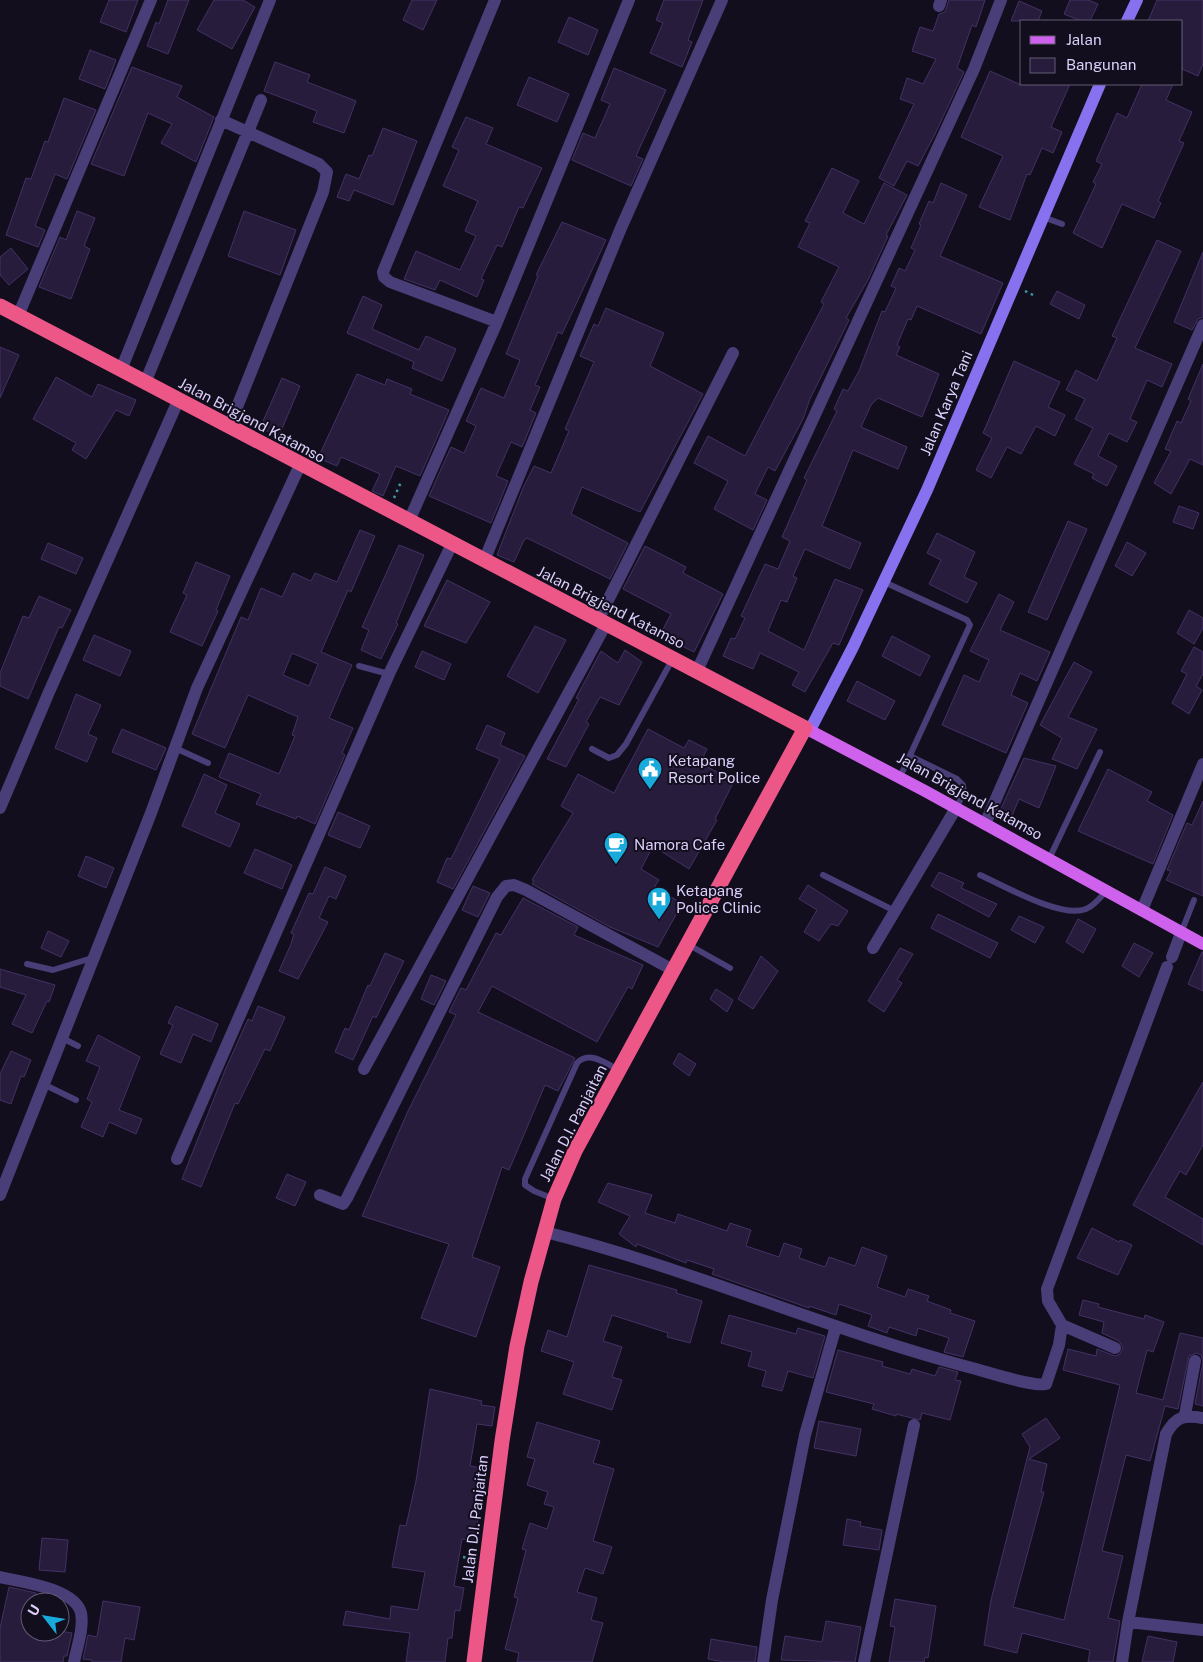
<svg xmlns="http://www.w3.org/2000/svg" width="1203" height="1662" font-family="'Public Sans',sans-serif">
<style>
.building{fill:#271c3c;stroke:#433165;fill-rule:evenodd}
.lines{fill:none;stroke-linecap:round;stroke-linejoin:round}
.path{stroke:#3a99a3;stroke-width:2.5;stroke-dasharray:2.5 4;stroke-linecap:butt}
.lane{stroke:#493e77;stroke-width:6}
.street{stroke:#493e77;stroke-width:12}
.secondary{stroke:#8771ef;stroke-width:12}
.primary{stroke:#cf62ed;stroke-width:12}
.highway{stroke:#ec5788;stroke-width:15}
.labels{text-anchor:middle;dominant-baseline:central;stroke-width:4;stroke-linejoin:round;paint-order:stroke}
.street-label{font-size:15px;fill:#dacffa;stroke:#130e1d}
.poi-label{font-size:15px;fill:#dacffa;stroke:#130e1d;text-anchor:start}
</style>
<rect width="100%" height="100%" fill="#130e1d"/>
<path class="building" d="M109 0H138L126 32 100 22Z
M168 0H189L168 54 147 46 156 22 159 24Z
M214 0H243L255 7 232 49 197 30Z
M412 0H437L423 30 403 20Z
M664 0H703L688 40 692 42 682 67 650 53 663 23 656 20Z
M949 0H985L976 27 972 25 957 68 964 72 935 134 918 166 907 161 894 186 879 178 914 104 900 99 907 78 923 84 936 59 912 51 920 27 933 31 939 14 945 12Z
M1070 0H1088L1098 4 1090 21H1081L1064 14Z
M1157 0H1203V64L1198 76 1182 69V21H1148Z
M1019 1 1042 11 1038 21H1011Z
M569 17 598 30 588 55 558 42Z
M90 50 116 60 105 89 79 79Z
M275 62 310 75 307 82 356 101 344 133 313 122 317 111 264 91Z
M132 67 182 86 177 97 214 117 196 162 161 143 172 124 148 113 124 176 91 164Z
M614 68 666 90 636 156 643 159 631 186 572 160 583 133 595 138 610 104 601 100Z
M990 71 1019 84H1070L1051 127 1062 132 1053 153 1042 148 1030 175 1027 174 1010 220 979 207 1003 156 961 137Z
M529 77 569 94 557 122 517 105Z
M1142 84H1173L1166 100 1192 112 1179 141 1184 143 1158 201 1161 203 1154 218 1122 204 1102 248 1073 233 1096 184 1093 182 1102 164 1096 161 1117 113 1127 118Z
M64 98 96 110 67 179 55 174 35 226 45 230 38 247 6 235 26 178 31 179 45 141 48 142Z
M466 117 493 128 486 144 542 168 523 208 519 207 502 247 497 245 481 279 484 280 477 297 440 280 435 290 404 279 416 251 460 270 476 236 465 231 478 201 443 186 459 150 452 147Z
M383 128 417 141 393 205 354 190 349 201 337 197 346 174 359 179 369 155 372 156Z
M832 168 859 181 843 213 864 224 884 183 907 195 886 235 888 236 868 280 846 318 849 320 810 399 803 419 775 471 768 467 755 494 767 500 753 530 714 509 728 481 694 463 708 436 745 456 824 304 821 302 839 267 798 247 810 223 805 221Z
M941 183 967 195 940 256 1003 283 981 334 917 306 911 320 908 319 897 345 900 347 896 355 939 374 922 417 878 398 871 405 861 427 907 447 898 469 853 450 822 526 861 543 850 569 805 549 793 576 797 578 787 602 781 600 768 631 804 650 835 579 863 590 839 645 833 643 805 692 792 685 799 672 760 653 753 669 723 656 731 638 735 639 745 618 741 616 765 564 778 569 790 541 782 537 807 480 804 478 837 411 834 409 843 389 848 391 859 371 882 311 885 312 896 288 891 286 899 268 905 271 915 250 911 248 921 225 919 224 929 201 933 203Z
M77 211 95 218 84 246 90 249 71 299 39 287 60 237 66 240Z
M244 211 296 230 280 275 228 256Z
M562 222 606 240 562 334 558 332 535 385 540 387 530 410 536 413 522 447 511 442 496 476 508 481 491 523 429 496 451 447 464 453 476 426 466 421 481 388 504 398 520 360 506 354 538 276 536 275Z
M1157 240 1181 251 1135 348 1172 364 1162 387 1147 380 1130 419 1137 422 1127 442 1109 433 1098 456 1117 466 1107 486 1092 478 1094 474 1074 464 1093 428 1075 419 1085 399 1066 390 1076 370 1097 381 1117 338 1112 336Z
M11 248 28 269 9 285 0 275V257Z
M1203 252V317L1198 319 1192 330 1174 322Z
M1057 291 1085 305 1079 319 1050 304Z
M363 296 382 305 372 329 419 350 426 336 456 349 442 381 412 368 414 362 347 333Z
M606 308 664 333 650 366 703 394 640 512 582 487 571 514 628 543 610 579 527 538 524 540 514 562 497 555 523 488 534 466 551 473 569 431 565 429 594 362 580 356 594 324 598 326Z
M0 347 19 355 0 398Z
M1014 361 1060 382 1048 407 1065 415 1055 436 1036 426 1021 454 1007 447 991 478 976 470 992 438 983 433Z
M1203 364V465L1190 459 1171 494 1154 483 1171 451 1165 449 1177 421 1181 423 1191 401 1188 399Z
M357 374 385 385 387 379 412 389 410 394 449 410 420 476 396 466 383 496 372 491 380 474 341 457 337 466 318 458Z
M56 377 92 397 98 384 136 400 129 416 116 410 86 459 72 450 76 443 33 419Z
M282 378 300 386 279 436 260 428Z
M1179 506 1199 513 1193 529 1173 522Z
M1068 521 1087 529 1047 620 1028 612Z
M360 530 375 536 351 592 348 590 321 652 352 665 329 718 353 728 342 753 345 755 315 824 297 816 296 819 256 804 261 794 219 777 229 753 279 774 295 736 292 735 298 717 248 695 225 748 192 734 241 617 248 620 261 588 282 597 293 573 311 581 315 573 337 582ZM292 653 318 664 309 686 283 675Z
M937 533 975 552 964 577 977 583 967 603 929 584 941 560 927 553Z
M1127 542 1146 553 1132 576 1115 566Z
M48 543 83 558 76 574 41 559Z
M399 545 424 555 396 623 398 624 381 659 361 650 369 630 362 627Z
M645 546 686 567 683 573 723 594 694 652 660 635 671 614 623 589Z
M196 562 230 576 216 610 218 611 202 646 170 632 187 595 183 593Z
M447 580 490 602 466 643 424 626Z
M999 594 1014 602 1000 630 1050 652 1037 681 1020 673 1011 695 1028 703 1006 753 942 725 964 675 979 682 989 660 970 651Z
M39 596 71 610 62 628 59 627 28 699 0 686V673L23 616 29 618Z
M1189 610 1203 618V628L1194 644 1177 633Z
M535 626 566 640 538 693 507 676Z
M94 635 131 651 120 676 83 660Z
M892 636 930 656 920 676 882 656Z
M1194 647 1203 652V674L1196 686 1202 690 1189 714 1172 703 1187 674 1181 671Z
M625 650 642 662 619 705 600 697 586 722 589 724 566 767 547 759 579 699 576 698 601 651 618 663Z
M422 651 451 664 444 680 415 667Z
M1074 662 1092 672 1068 717 1097 729 1077 769 1052 759 1062 738 1040 725Z
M857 681 895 701 885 720 847 701Z
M76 694 101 705 88 734 97 738 87 762 55 748Z
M487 725 505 733 500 745 525 756 453 889 437 882 447 858 451 859 500 759 476 749Z
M122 729 166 748 156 770 112 752Z
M648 729 684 748 689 740 707 749 700 763 734 781 715 819 717 820 689 869 653 846 641 869 659 880 655 886 682 904 658 947 610 927 532 884 534 881 532 880 573 813 561 806 578 774 614 793Z
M1024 758 1056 766 1039 808 1019 799 1009 823 997 817Z
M1108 769 1152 792 1147 801 1173 815 1153 864 1078 831Z
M204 774 227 785 215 813 240 824 230 847 182 826Z
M1203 801V896L1166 880 1171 871 1167 870 1187 823 1192 825Z
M338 812 370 826 360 848 328 835Z
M255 849 292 865 282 889 244 873Z
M86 856 114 868 106 888 78 876Z
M325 867 346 876 336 899 329 896 319 918 328 922 298 979 279 971 291 944 294 934 291 933 309 893 313 894Z
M939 872 964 883 961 888 997 904 989 917 931 886Z
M808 885 848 911 838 926 831 924 819 941 804 932 817 910 799 899Z
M473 886 490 893 478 917 462 910Z
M523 898 578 927 574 935 643 965 632 989 628 987 597 1042 492 986 478 1012 575 1058 558 1091 545 1085 509 1170 502 1167 472 1257 500 1267 476 1337 421 1318 449 1244 362 1216 408 1111 456 1015 449 1012 461 988 466 990 496 933 501 935Z
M938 914 998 943 990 958 931 928Z
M1019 916 1044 927 1035 943 1011 930Z
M1078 919 1096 929 1083 953 1066 942Z
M48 931 69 941 61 957 41 948Z
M1134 943 1153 953 1139 977 1122 966Z
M900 948 913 954 897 980 902 983 884 1012 868 1001Z
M1202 952H1203V991L1188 984Z
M385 953 404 961 376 1018 373 1016 353 1060 335 1052 345 1028 349 1030 368 985 370 986Z
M761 956 778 971 753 1009 738 999Z
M0 969 55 985 49 1002 47 1001 32 1033 12 1024 26 995 0 987Z
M431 975 446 981 434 1005 421 999Z
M716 989 733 1000 727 1012 710 999Z
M176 1006 218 1024 211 1042 193 1034 181 1063 160 1054 173 1025 168 1023Z
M258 1006 285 1017 270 1051 265 1049 238 1104 235 1103 201 1187 182 1179 226 1068 248 1019 252 1021Z
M98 1035 140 1057 119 1110 142 1119 136 1134 109 1122 103 1137 81 1127 92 1102 87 1099 100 1067 86 1061Z
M11 1051 31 1060 24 1077 21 1076 11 1104 0 1100V1074Z
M679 1053 696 1064 689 1076 673 1064Z
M1203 1082V1145L1186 1175 1180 1171 1165 1197 1203 1219V1245L1133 1205Z
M287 1174 306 1182 295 1206 276 1198Z
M608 1183 652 1195 645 1213 675 1223 678 1214 727 1231 730 1223 751 1230 746 1246 779 1257 784 1243 802 1249 799 1258 825 1267 829 1257 855 1266 862 1247 887 1256 877 1287 905 1297 908 1289 929 1296 927 1301 951 1310 950 1313 975 1321 963 1357 944 1352 949 1338 918 1328 916 1336 889 1327 887 1333 868 1326 872 1315 839 1304 836 1315 809 1306V1308L712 1274 714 1269 687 1260 686 1263 637 1244 636 1247 619 1234 630 1216 598 1202Z
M1092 1228 1119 1242 1120 1240 1132 1245 1118 1275 1077 1258Z
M589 1265 677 1290 676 1293 702 1301 690 1343 667 1337 668 1333 612 1315 603 1341 622 1347 612 1377 622 1380 612 1410 563 1394 574 1362 541 1351 548 1330 567 1337Z
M1083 1300 1099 1304 1098 1307 1144 1319 1145 1315 1164 1322 1153 1352 1147 1350 1136 1393 1163 1400 1180 1333 1203 1338V1362L1201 1355 1197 1353 1189 1356 1178 1409 1165 1406 1150 1461 1126 1455 1102 1551 1123 1556 1108 1618 1120 1621 1113 1662H1088L1090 1650 1022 1633 1017 1653 984 1645 991 1600 1030 1447 1022 1434 1046 1418 1060 1438 1029 1459 1047 1464 1041 1492H1044L1013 1607 1064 1620 1120 1385 1063 1370 1068 1349 1096 1356 1097 1349 1115 1356 1120 1354 1123 1348 1119 1341 1102 1333 1104 1322 1079 1315Z
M729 1315 796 1334 798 1328 825 1336 813 1378 788 1371 782 1391 762 1386 766 1371 748 1366 752 1352 721 1343Z
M838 1350 883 1362 882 1366 910 1374 912 1369 935 1376 939 1367 958 1372 955 1380 961 1381 950 1420 922 1413 920 1420 896 1414V1416L872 1409 874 1404 826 1392Z
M1203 1362V1406L1195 1404Z
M430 1389 482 1401 481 1405 495 1407 492 1426 477 1424 470 1466 481 1468 476 1494 482 1495 474 1541 462 1539 454 1586 464 1588 460 1611 455 1610 452 1638H448L445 1662H406L410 1633 343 1625 346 1611 390 1619 391 1606 418 1610 425 1572 392 1567 400 1525 406 1526 416 1481Z
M819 1421 861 1429 856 1456 814 1448Z
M537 1422 600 1441 593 1463 614 1469 593 1541 612 1547 603 1574 585 1568 577 1592 597 1598 591 1620 603 1623 592 1662H517L519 1653 505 1649 518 1598 514 1597 526 1550 522 1549 530 1523 547 1529 554 1507 544 1504 548 1492 527 1485 535 1459 527 1457Z
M847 1519 861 1522 860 1526 882 1530 879 1550 843 1545Z
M42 1538 68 1540 65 1572 39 1570Z
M9 1587 36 1593 35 1602H30V1632L60 1631 72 1633 67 1656H64L63 1662H0V1628Z
M895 1599 936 1606 928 1658 925 1657 924 1662H889L895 1627 890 1626Z
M103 1601 140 1607 134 1640 125 1638 121 1662H92V1660L83 1659 88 1635 97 1637Z
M826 1621 861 1627 855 1662 781 1660 785 1636 822 1642Z
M1148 1636 1177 1642 1173 1662H1142Z
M711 1639 757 1647 755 1662H724L708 1659Z"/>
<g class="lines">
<path class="path" d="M1025 291 1033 295
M394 498 401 482
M463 1557 474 1559"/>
<path class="lane" d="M1043 217 1062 224
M884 582 967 620 970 625 900 777
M359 666 389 674
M175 748 208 763
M592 749 609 758 617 755 626 744 672 660
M910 756 957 779 963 785 964 793 956 808
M1049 859 1100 752
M823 875 895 911
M980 875C1005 886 1061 919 1086 909 1094 906 1101 897 1106 891
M1181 933 1194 900
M689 945 730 968
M27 964 53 970 92 958
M62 1038 78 1046
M43 1084 76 1100
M554 1199 534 1191 525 1185V1179L577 1063C589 1050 605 1063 619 1070"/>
<path class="street" d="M495 0 383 272 384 277 390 282 497 322
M939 6 941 0
M221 120 319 164 327 172 323 192 229 427
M18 316 151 0
M121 370 270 0
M145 383 261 100
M409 521 497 322 629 0
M484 561 621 228 722 0
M598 620 733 353
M697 671 974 69 1001 0
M0 808 49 692 178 401
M985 824 1203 325
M1142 910 1203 764
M873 948 956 808
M1172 957 1181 933
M364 1069 606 624
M177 1159 389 674 452 544
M0 1195 151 813 197 688 300 465
M320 1195 343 1204 347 1198 497 897 506 886 514 885 526 890 673 970
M545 1232C690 1268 827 1330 972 1368 988 1372 1032 1387 1046 1384L1059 1345 1062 1325 1048 1301 1047 1289 1167 967
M1062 1325 1115 1348
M1185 1415 1195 1361
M0 1577C21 1582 75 1588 81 1613 84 1628 77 1647 74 1662
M1128 1622 1166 1434C1176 1416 1184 1415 1203 1418
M763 1662 772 1600 805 1435 836 1326
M864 1662 914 1425
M1122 1662 1128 1622 1203 1630"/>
<path class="secondary" d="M1127 21 1137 0
M810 730 853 647 927 490 1100 84"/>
<path class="primary" d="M805 728 925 791 1203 944"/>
<path class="highway" d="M0 306 805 728 575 1151 554 1199 531 1282 517 1346 502 1441 474 1662"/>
</g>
<defs>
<symbol id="civic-pin" viewBox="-11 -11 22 30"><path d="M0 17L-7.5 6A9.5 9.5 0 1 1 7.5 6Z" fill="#19aadc" stroke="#130e1d"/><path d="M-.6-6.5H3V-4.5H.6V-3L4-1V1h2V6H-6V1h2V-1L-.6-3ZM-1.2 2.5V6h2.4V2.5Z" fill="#fff"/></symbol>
<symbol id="cafe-pin" viewBox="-11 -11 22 30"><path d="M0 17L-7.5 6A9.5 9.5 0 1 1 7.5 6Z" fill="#19aadc" stroke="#130e1d"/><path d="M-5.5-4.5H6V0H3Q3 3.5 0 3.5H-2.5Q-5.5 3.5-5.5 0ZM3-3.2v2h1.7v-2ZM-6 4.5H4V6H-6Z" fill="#fff"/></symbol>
<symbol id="hospital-pin" viewBox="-11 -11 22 30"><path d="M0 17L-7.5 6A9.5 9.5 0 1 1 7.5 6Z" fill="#19aadc" stroke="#130e1d"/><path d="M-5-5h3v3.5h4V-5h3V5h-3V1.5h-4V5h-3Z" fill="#fff"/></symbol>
</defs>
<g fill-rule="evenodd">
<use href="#civic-pin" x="636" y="755" width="28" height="38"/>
<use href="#cafe-pin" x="602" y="830" width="28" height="38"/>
<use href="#hospital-pin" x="645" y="885" width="28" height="38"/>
</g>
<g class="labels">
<g class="street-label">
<text transform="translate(946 403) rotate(-67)">Jalan Karya Tani</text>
<text transform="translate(252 420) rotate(28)">Jalan Brigjend Katamso</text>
<text transform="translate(611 607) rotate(27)">Jalan Brigjend Katamso</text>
<text transform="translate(970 796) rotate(29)">Jalan Brigjend Katamso</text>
<text transform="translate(573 1123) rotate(-63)">Jalan D.I. Panjaitan</text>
<text transform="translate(475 1519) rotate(-83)">Jalan D.I. Panjaitan</text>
</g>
<g class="poi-label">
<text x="668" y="760">Ketapang<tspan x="668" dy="17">Resort Police</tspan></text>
<text x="634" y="844">Namora Cafe</text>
<text x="676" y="890">Ketapang<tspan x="676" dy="17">Police Clinic</tspan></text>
</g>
</g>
<rect x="1020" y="20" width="162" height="65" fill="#130e1d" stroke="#635b75"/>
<rect x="1030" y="36" width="25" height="8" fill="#cf62ed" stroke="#635b75"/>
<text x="1066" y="45" font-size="15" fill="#dacffa">Jalan</text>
<rect x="1030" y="58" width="25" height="15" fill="#271c3c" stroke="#635b75"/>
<text x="1066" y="70" font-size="15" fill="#dacffa">Bangunan</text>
<g transform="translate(45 1617) rotate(301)"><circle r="24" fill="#130e1d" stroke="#635b75"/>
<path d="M0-4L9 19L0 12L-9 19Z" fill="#19aadc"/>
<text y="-8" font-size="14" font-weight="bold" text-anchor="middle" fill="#dacffa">U</text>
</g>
</svg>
